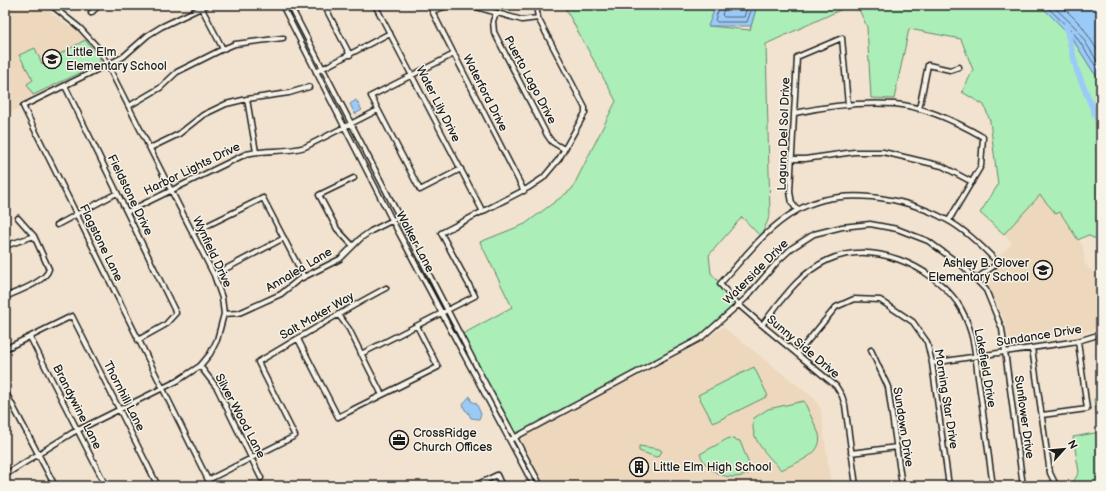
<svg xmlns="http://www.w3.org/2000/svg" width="1106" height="491" font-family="'Balsamiq Sans',sans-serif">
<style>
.built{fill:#edd8be}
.green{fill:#abeeb8;stroke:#64856a}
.water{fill:#9ccaf7;stroke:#69849f}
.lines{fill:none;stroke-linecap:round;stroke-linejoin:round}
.shore{stroke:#4f6274;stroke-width:1}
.river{stroke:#9ccaf7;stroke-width:6}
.minor-casing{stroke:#1c1c1c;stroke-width:7}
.minor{stroke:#f7f3e8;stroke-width:4}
.labels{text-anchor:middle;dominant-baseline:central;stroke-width:3;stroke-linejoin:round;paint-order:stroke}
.poi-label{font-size:12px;fill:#1c1c1c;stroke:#f7f3e8;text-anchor:start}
.street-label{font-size:12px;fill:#1c1c1c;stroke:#f7f3e8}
</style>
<rect width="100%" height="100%" fill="#f1e3cf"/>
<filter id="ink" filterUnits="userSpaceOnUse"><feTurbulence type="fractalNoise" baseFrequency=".025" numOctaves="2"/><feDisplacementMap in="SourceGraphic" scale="8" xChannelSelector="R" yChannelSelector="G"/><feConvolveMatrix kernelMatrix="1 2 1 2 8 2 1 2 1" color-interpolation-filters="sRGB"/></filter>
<g filter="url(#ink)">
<path class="built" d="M5 5H44L52 14 80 33 98 56 101 63 17 104 19 108 5 115Z
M1040 195 1056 214 1059 211 1083 247 1085 264 1101 281V329L1010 345 1008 331 1000 310 983 279 1001 265 1000 255 1012 243 1004 234Z
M723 327 816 400 821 410 831 486H546L522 442 523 437 693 347Z"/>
<path class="green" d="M588 5H716L709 26 750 30 757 5H851L766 44 770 215 761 237 742 217 709 255 711 273 739 305 695 341 515 438 461 335 512 307 480 242 525 224 572 189 616 101 564 6Z
M857 5H1040L1070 35 1094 73 1101 80V238H1093L1088 235 1078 240 1060 212 1056 214 1040 195 1004 234 980 213 998 185 990 121 984 105 962 92 973 70 961 39 909 29 894 99 871 98 867 27Z
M85 40 98 56 101 63 33 95 27 84 33 80 19 55 35 48 42 64Z
M754 367 768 396 713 423 698 395Z
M1101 398V486H1071L1079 472 1073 437 1100 432 1094 399Z
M804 401 819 434C824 455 797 462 781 470 768 455 748 439 754 418L768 409Z
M729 438 740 441 752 472C733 483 708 475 700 454Z
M639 446 659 449 662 451 659 456 656 457 639 451Z"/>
<path class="water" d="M716 5H757L751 26H708Z
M1040 5H1101V80L1094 73 1070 35Z
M356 100 362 110 355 114 350 104Z
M470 396 471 401 476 403 481 414 479 419 471 418 468 412 465 410 463 404Z"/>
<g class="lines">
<path class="shore" d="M720 5 715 20 717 22H747L753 5
M725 5 722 15 724 17H744L748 5
M1045 5 1073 32 1101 74
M1052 5 1077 29 1101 67
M1061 5 1082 26 1101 56"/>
<path class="river" d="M1066 26 1077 71 1101 128"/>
<defs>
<path id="minor" d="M200 5 223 49
M207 5 161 27 148 35 123 57 23 106 208 480 295 436 258 362C301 337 342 311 386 288
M282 5 392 220 534 486
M290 5 482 377 541 486
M324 5 350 55
M375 5 483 212
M429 5 524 191
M469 5 522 20 538 18
M432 11 450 5
M91 13 99 5
M496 13 493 21 494 32 547 135 552 142 564 149
M454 54 371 96 420 190 461 169
M316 72 390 33
M65 86 176 313 165 325 138 340
M247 99 256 152
M129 106 160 88 177 72 223 49 235 44 283 38
M919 109 928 65 950 70 959 67
M795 113C826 106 863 102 895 104 926 107 957 122 983 137L981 166 949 220
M150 148 179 134 203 115 226 104 247 99 289 93 309 87
M792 159H805L854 152H883L942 166 972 182
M797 210 792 203 790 192 797 57 842 38 848 105
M127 212 246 154C266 149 286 153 305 147L378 110
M57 225 117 193
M192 233 263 198 304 277
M5 246 34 236
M353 246 337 229 319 195 354 178
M214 275 284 238
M5 297C16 292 46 282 49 269L34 236 18 218
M224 314 239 313 281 294 298 280 340 259 361 238 371 231 399 217
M338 314 349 329 382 395
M762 325C781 301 799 273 828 260 872 240 930 265 957 302 963 311 968 323 971 333 976 349 976 367 979 384 984 418 988 452 993 486
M30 337 106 486
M298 339 338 417 438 367 417 326
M1032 348 1050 473 1055 483
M5 349 72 316 158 486
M871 350 888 387 902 486
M361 354 475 296 441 233 528 188 543 178 559 159 585 113V108L538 18 536 5
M797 354 836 307 854 299 880 300 913 322 927 342 932 363 949 486
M932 363 1078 341 1101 334
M200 366 217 388 261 478
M5 391 55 486
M1042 415 1087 409 1078 341
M510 440 701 338 746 298 779 260 792 248 814 234 842 227 870 224 897 229 928 241 965 268 986 290 1002 329 1023 486
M851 453 897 447
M5 475 72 433 177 381 200 366 210 354 217 340 224 314 222 298 214 275 100 50 80 28 51 5
M474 486 497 475 502 486
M856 486 845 405 842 396 836 386 762 325 739 305 720 284C744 258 764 230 796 211 840 185 905 197 947 220 966 230 983 247 998 263L976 279"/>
</defs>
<use href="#minor" class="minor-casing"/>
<use href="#minor" class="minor"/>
</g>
</g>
<defs>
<symbol id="school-ring" viewBox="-11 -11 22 22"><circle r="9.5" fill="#f7f3e8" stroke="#1c1c1c" stroke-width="1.5"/><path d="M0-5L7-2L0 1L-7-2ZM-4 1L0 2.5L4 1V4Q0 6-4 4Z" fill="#1c1c1c"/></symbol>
<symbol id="office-ring" viewBox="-11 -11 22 22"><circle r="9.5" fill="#f7f3e8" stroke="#1c1c1c" stroke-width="1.5"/><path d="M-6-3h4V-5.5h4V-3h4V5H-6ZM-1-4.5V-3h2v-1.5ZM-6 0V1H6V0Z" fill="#1c1c1c"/></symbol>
<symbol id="building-ring" viewBox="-11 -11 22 22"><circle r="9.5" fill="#f7f3e8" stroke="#1c1c1c" stroke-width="1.5"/><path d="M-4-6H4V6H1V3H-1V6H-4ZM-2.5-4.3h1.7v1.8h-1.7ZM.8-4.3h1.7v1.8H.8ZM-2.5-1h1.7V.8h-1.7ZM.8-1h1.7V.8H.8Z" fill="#1c1c1c"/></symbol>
</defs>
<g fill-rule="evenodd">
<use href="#school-ring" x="41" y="48" width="22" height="22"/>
<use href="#school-ring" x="1032" y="259" width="22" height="22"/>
<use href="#office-ring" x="388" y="429" width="22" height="22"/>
<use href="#building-ring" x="628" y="456" width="22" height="22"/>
</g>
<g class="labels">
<g class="poi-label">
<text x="66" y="52">Little Elm<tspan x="66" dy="14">Elementary School</tspan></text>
<text x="1029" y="263" text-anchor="end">Ashley B. Glover<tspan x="1029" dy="14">Elementary School</tspan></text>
<text x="413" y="433">CrossRidge<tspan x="413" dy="14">Church Offices</tspan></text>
<text x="653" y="467">Little Elm High School</text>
</g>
<g class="street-label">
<text transform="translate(530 80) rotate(62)">Puerto Lago Drive</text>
<text transform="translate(485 93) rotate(63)">Waterford Drive</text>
<text transform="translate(438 104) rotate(63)">Water Lily Drive</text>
<text transform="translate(784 134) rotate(-88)">Laguna Del Sol Drive</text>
<text transform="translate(192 169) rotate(-26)">Harbor Lights Drive</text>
<text transform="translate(130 195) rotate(64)">Fieldstone Drive</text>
<text transform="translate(415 242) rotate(62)">Walker Lane</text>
<text transform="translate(101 243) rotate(64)">Flagstone Lane</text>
<text transform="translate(212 252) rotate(65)">Wynfield Drive</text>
<text transform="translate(299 270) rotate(-31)">Annalea Lane</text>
<text transform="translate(756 272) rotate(-45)">Waterside Drive</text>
<text transform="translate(317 316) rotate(-30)">Salt Maker Way</text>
<text transform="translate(1039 336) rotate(-9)">Sundance Drive</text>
<text transform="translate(803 347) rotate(40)">Sunny Side Drive</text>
<text transform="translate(985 368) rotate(80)">Lakefield Drive</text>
<text transform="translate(124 396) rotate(63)">Thornhill Lane</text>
<text transform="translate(946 399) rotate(81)">Morning Star Drive</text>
<text transform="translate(77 407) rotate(63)">Brandywine Lane</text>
<text transform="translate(240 416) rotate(62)">Silver Wood Lane</text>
<text transform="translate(1024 417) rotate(82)">Sunflower Drive</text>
<text transform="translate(903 427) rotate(81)">Sundown Drive</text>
</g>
</g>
<rect width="1106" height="491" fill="none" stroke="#f7f3e8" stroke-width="20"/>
<rect x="10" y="10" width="1086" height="471" fill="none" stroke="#1c1c1c" stroke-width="1.5" filter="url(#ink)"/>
<g transform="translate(1064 449) rotate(63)" stroke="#f7f3e8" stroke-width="3" paint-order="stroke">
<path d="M0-3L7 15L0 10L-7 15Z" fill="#1c1c1c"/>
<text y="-6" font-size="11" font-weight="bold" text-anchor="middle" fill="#1c1c1c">N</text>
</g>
</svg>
